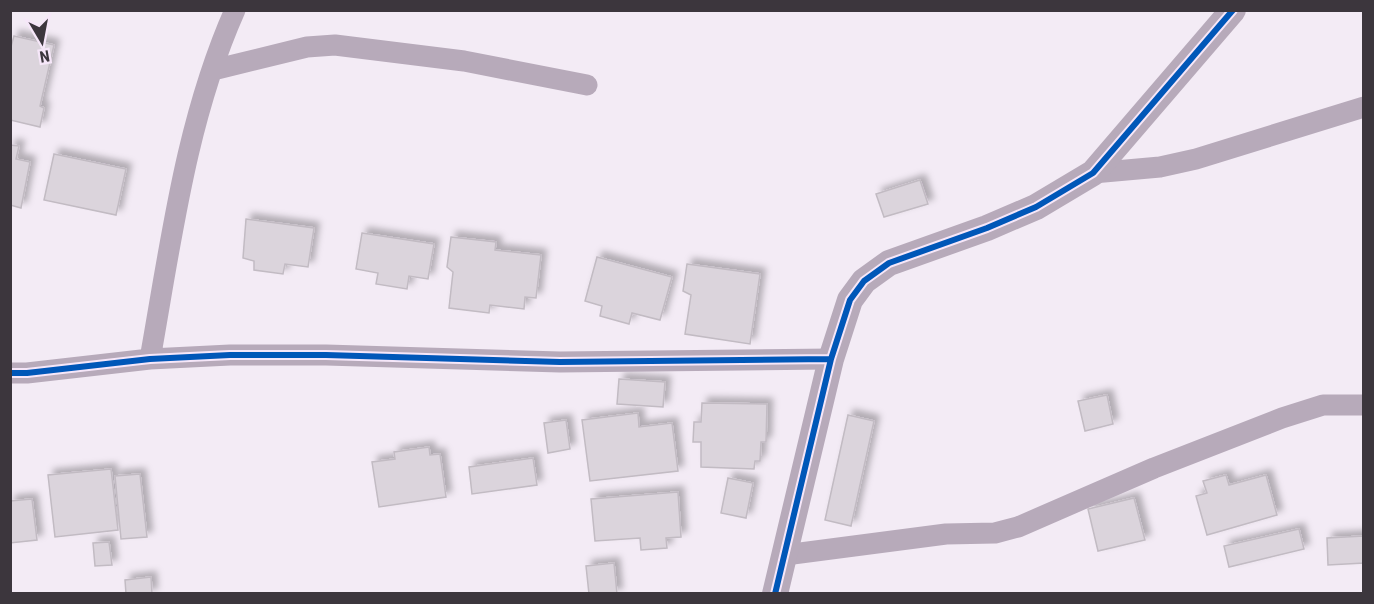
<svg xmlns="http://www.w3.org/2000/svg" width="1374" height="604" font-family="'Roboto Condensed',sans-serif">
<style>
.building{fill:#dbd4dc;stroke:#c2bbc3;stroke-width:1.5;filter:url(#shadow)}
.lines{fill:none;stroke-linecap:round;stroke-linejoin:round}
.minor{stroke:#b7aaba;stroke-width:21}
.tertiary{stroke:#b7aaba;stroke-width:26}
.cycleway-casing{stroke:#f6e7f9;stroke-width:10}
.cycleway{stroke:#0057b8;stroke-width:6}
</style>
<defs>
<filter id="shadow"><feDropShadow dx="5.5" dy="-5.5" stdDeviation="3" flood-color="#0004"/></filter>
</defs>
<rect width="100%" height="100%" fill="#f3ebf5"/>
<path class="building" d="M14 36 54 45 40 106 44 108 40 127 10 120V50Z
M10 145 19 146 16 159 30 162 21 208 10 205Z
M54 154 126 169 116 215 44 200Z
M920 180 928 204 884 217 876 194Z
M246 219 314 228 308 267 285 264 283 274 254 270V261L243 258Z
M362 233 434 244 428 279 409 276 407 289 376 284 378 273 356 269Z
M451 237 496 242 495 250 541 255 536 298 525 297 524 309 490 305 489 313 449 308 453 272 447 267Z
M597 257 672 277 660 320 632 313 629 324 600 316 602 306 585 301Z
M687 264 760 274 750 344 685 334 691 295 683 291Z
M619 379 665 382 663 407 617 404Z
M1107 395 1113 424 1085 431 1078 401Z
M702 403 767 404 766 442H761L760 461H755L754 469 701 467V442H693L694 422H701Z
M638 413 639 427 672 423 678 471 590 481 582 420Z
M848 415 874 421 851 526 825 520Z
M566 420 570 449 548 453 544 423Z
M429 447 430 455 440 454 446 497 379 507 372 462 395 459 394 452Z
M533 458 537 485 472 494 469 467Z
M111 469 118 530 55 537 48 475Z
M140 474 147 537 121 539 115 476Z
M1226 475 1229 485 1266 475 1277 515 1207 535 1196 496 1207 493 1203 481Z
M728 478 753 483 746 518 721 513Z
M678 492 681 537 666 538 667 548 641 550 640 538 595 541 591 499Z
M1134 498 1145 540 1098 551 1088 509Z
M32 499 37 540 10 543V501Z
M1299 529 1304 549 1229 567 1224 546Z
M1364 536V563L1328 565 1327 538Z
M109 542 112 565 95 566 93 543Z
M614 563 617 594H589L586 566Z
M151 577 152 594H126L125 580Z"/>
<g class="lines">
<path class="minor" d="M213 70 307 47 335 45 464 61 587 85
M1093 173 1160 167 1196 159 1364 107
M150 359C171 242 186 120 235 10
M10 373H27L150 359 230 355H326L560 362 831 359
M785 555 946 534 995 533 1018 527 1154 468 1282 418 1323 405H1364"/>
<path class="tertiary" d="M775 594 831 359 850 300 864 281 889 263 987 228 1036 207 1093 173 1233 10"/>
<defs>
<path id="cycleway" d="M10 373H27L150 359 230 355H326L560 362 831 359
M775 594 831 359 850 300 864 281 889 263 987 228 1036 207 1093 173 1233 10"/>
</defs>
<use href="#cycleway" class="cycleway-casing"/>
<use href="#cycleway" class="cycleway"/>
</g>
<rect width="1374" height="604" fill="none" stroke="#3c363d" stroke-width="24"/>
<g transform="translate(42 42) rotate(170)" stroke="#f6e7f9" stroke-width="4.5" paint-order="stroke">
<path d="M0-4.5L10 22L0 15L-10 22Z" fill="#3c363d"/>
<text y="-9" font-size="16" font-weight="bold" text-anchor="middle" fill="#3c363d">N</text>
</g>
</svg>
